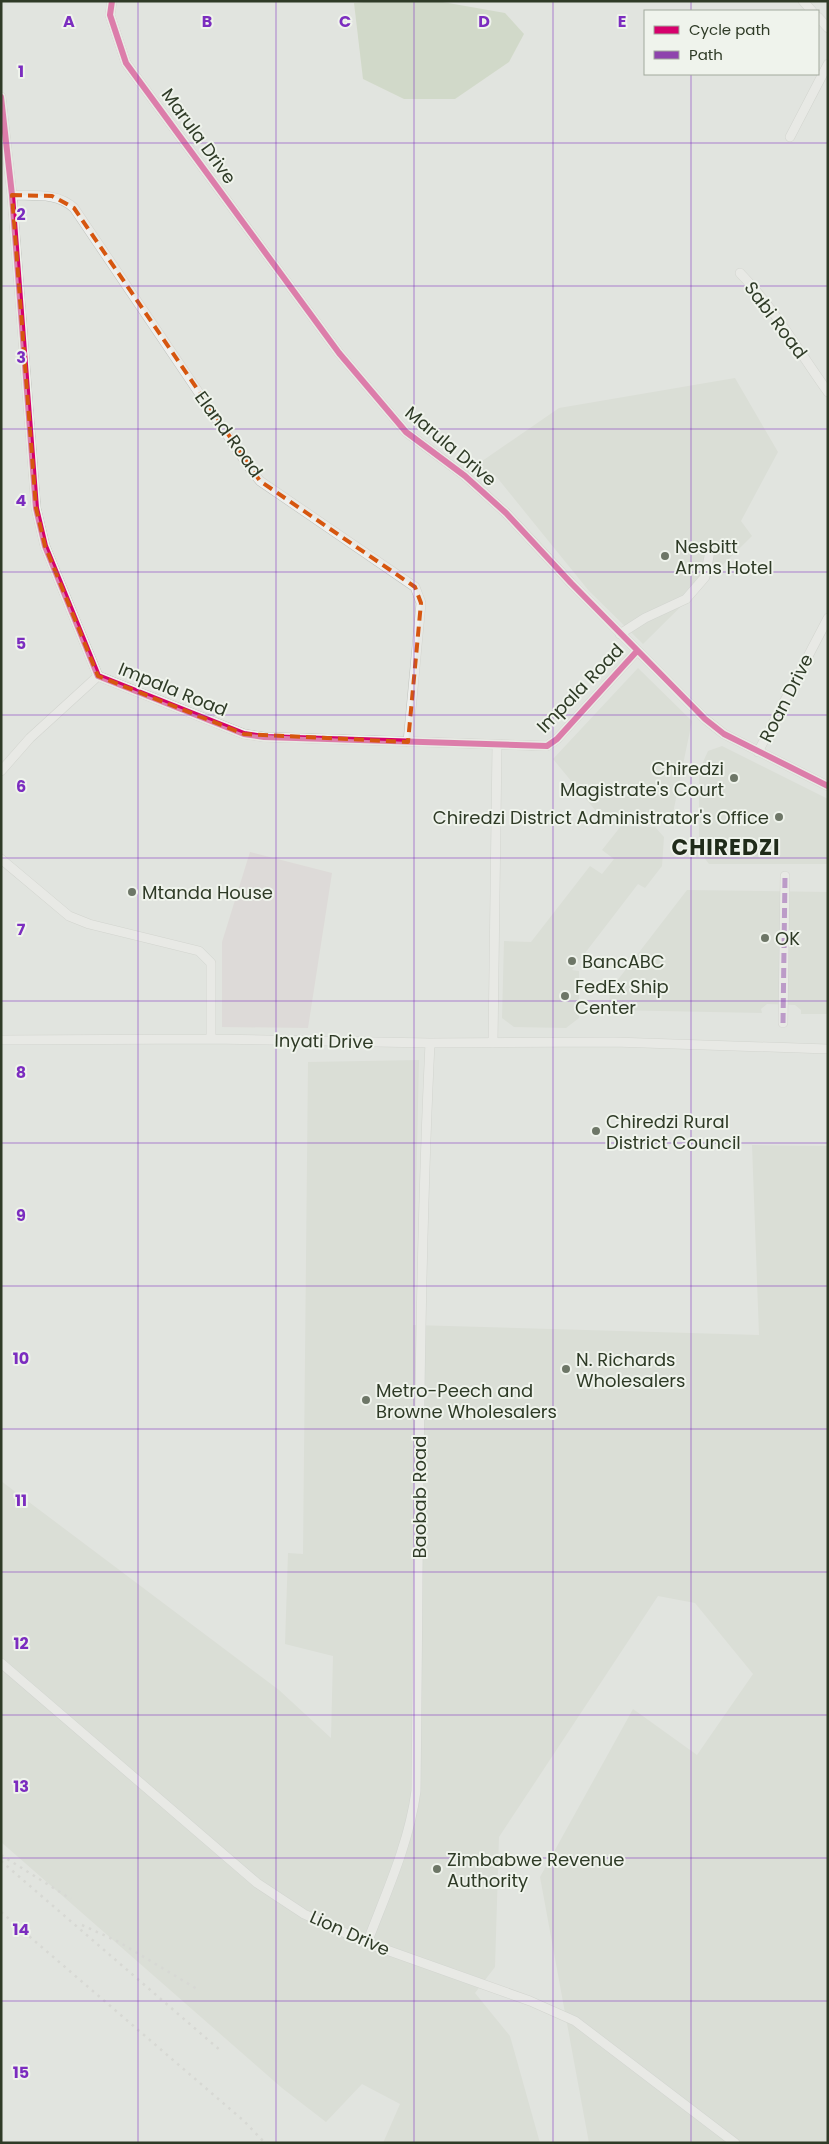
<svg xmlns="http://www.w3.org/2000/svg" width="829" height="2144" font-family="Poppins,sans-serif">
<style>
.built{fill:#d0d7cd}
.green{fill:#d7cfd0}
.water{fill:#bdcdaf}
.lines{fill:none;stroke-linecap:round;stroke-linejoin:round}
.minor-casing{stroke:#bfc2bd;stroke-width:10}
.minor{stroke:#eff0ee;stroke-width:9}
.rail{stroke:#c9cbc7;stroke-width:2.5;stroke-dasharray:2.5 5;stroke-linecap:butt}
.quiet{stroke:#8e44ad;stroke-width:5;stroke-dasharray:10 5;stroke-linecap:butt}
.cycleway-casing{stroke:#eff3ec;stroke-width:9}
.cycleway{stroke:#d6006c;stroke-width:6}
.marked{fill:none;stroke:#d6560f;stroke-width:4;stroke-dasharray:10 6;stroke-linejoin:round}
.grid{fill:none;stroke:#7b2cbf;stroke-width:1;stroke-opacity:0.55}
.poi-dot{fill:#6d7667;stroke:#eff3ec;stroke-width:2}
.labels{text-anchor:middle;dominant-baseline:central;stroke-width:4;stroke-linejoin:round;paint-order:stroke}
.street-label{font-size:18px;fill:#2f3b27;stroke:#eff3ec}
.poi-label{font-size:18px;fill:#2f3b27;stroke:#eff3ec;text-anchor:start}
.district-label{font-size:22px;font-weight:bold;letter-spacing:1px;fill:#202b1a;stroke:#eff3ec}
.grid-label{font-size:16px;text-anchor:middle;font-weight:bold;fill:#7b2cbf;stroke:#eff3ec;stroke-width:4;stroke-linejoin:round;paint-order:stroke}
</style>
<rect width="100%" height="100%" fill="#e1e4df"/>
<path class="built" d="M735 378 778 452 741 521 752 536 643 644 589 591 495 475 472 468 559 408Z
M638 668 692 721 672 818 600 816 553 759Z
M722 746 828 799V864H709L699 851V771L708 751Z
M621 826 655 827 664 837 662 866 645 888 638 884 572 970 579 971V1018L566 1028 514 1027 502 1018 504 941 531 942 590 866 602 874 614 859 602 850Z
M687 890 828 892V1014H801V1010L795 1005 767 1004 761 1009 762 1013 609 1010 610 990Z
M419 1060 413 1325 759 1335 752 1145 828 1146V2143H589L540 1877 633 1709 697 1755 753 1674 695 1603 658 1596 499 1837 495 1967 475 1993 510 2036 540 2143H383L400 2104 362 2084 326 2122 282 2088 1 1842V1481L279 1690 331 1738 333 1656 285 1644 288 1553 303 1554 308 1062Z"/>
<path class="green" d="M250 852 332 873 308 1028 222 1027V942Z"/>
<path class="water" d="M373 1H437L505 13 524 34 509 62 455 99H404L363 79 354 3Z"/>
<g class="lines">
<defs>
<path id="minor" d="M112 1 110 15 126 63 339 353 406 432 465 476 506 513 571 583 705 719 724 734 828 786
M803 1 812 11
M818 17 828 28
M1 97 12 195 36 508 45 546 98 676 244 734 264 737 547 746 557 739 637 651
M790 137 828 64
M12 195C33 196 57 192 74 208L251 470 260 481 415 587 421 603 408 742
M740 273C775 309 799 352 828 392
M620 634 645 618 686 599 705 577 710 551
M758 752 828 618
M1 771 30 738 98 676
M1 859 69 916 89 924 199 951 211 963V1039
M783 1023 785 876
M1 1040 211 1039 430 1043 614 1042 828 1049
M493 1043 497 746
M1 1663 257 1883 304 1914 367 1943 530 2001 575 2021 735 2143
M367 1943C386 1893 409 1844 416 1791 419 1542 418 1292 430 1043"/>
</defs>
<use href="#minor" class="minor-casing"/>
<use href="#minor" class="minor"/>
<path class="rail" d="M1 1855 71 1899
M1 1861 221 2051
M1 1912 244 2121 265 2143
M82 1925 119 1942 197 1989"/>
<path class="quiet" d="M783 1023 785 876"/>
<defs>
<path id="cycleway" d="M112 1 110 15 126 63 339 353 406 432 465 476 506 513 571 583 705 719 724 734 828 786
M1 97 12 195 36 508 45 546 98 676 244 734 264 737 547 746 557 739 637 651"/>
</defs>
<use href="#cycleway" class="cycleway-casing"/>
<use href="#cycleway" class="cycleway"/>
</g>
<path d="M0 0H829V2144H0ZM12 195 52 196 74 208 260 481 415 587 421 603 408 742 244 734 98 676 45 546 36 508Z" fill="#e1e4df" fill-opacity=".55" fill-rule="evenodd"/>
<path class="marked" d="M12 195 52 196 74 208 260 481 415 587 421 603 408 742 244 734 98 676 45 546 36 508Z"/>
<path class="grid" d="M138 1V2143M276 1V2143M414 1V2143M553 1V2143M691 1V11M691 74V2143M1 143H828M1 286H828M1 429H828M1 572H828M1 715H828M1 858H828M1 1001H828M1 1143H828M1 1286H828M1 1429H828M1 1572H828M1 1715H828M1 1858H828M1 2001H828"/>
<g class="poi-dot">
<circle cx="665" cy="556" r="5"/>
<circle cx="734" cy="778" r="5"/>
<circle cx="779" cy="817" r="5"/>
<circle cx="132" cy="892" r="5"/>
<circle cx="765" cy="938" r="5"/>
<circle cx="572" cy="961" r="5"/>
<circle cx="565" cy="996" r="5"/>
<circle cx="596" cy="1131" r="5"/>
<circle cx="566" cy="1369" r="5"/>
<circle cx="366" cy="1400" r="5"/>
<circle cx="437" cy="1869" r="5"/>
</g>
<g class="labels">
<g class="street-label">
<text transform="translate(199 136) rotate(54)">Marula Drive</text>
<text transform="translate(776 320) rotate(53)">Sabi Road</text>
<text transform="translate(229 434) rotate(54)">Eland Road</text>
<text transform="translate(451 446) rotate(40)">Marula Drive</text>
<text transform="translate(580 688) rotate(-46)">Impala Road</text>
<text transform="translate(173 689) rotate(22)">Impala Road</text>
<text transform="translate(786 698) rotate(-63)">Roan Drive</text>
<text transform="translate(324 1041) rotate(1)">Inyati Drive</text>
<text transform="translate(419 1497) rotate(-90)">Baobab Road</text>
<text transform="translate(350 1933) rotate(24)">Lion Drive</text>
</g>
<g class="poi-label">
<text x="675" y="546">Nesbitt<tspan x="675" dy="21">Arms Hotel</tspan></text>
<text x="724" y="768" text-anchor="end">Chiredzi<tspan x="724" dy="21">Magistrate's Court</tspan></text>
<text x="769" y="817" text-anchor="end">Chiredzi District Administrator's Office</text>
<text x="142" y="892">Mtanda House</text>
<text x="775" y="938">OK</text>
<text x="582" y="961">BancABC</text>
<text x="575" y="986">FedEx Ship<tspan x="575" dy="21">Center</tspan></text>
<text x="606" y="1121">Chiredzi Rural<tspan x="606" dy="21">District Council</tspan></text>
<text x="576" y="1359">N. Richards<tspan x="576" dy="21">Wholesalers</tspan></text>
<text x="376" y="1390">Metro-Peech and<tspan x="376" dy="21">Browne Wholesalers</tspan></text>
<text x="447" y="1859">Zimbabwe Revenue<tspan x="447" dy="21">Authority</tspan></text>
</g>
<g class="district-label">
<text x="726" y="847">CHIREDZI</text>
</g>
</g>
<g class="grid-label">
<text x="69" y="27">A</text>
<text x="207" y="27">B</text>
<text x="345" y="27">C</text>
<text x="484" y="27">D</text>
<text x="622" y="27">E</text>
<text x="21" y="77">1</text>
<text x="21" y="220">2</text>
<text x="21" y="363">3</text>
<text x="21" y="506">4</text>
<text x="21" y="649">5</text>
<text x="21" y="792">6</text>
<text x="21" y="935">7</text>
<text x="21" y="1078">8</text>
<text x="21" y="1221">9</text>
<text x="21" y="1364">10</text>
<text x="21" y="1506">11</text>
<text x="21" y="1649">12</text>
<text x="21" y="1792">13</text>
<text x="21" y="1935">14</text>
<text x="21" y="2078">15</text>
</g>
<rect width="829" height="2144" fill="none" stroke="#2f3b27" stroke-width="5"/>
<rect x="644" y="10" width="175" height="65" fill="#eff3ec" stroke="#a2a99d"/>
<rect x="654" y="26" width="25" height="8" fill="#d6006c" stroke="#a2a99d"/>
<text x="689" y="35" font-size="15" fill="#2f3b27">Cycle path</text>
<rect x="654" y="51" width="25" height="8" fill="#8e44ad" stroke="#a2a99d"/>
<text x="689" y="60" font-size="15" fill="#2f3b27">Path</text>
</svg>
